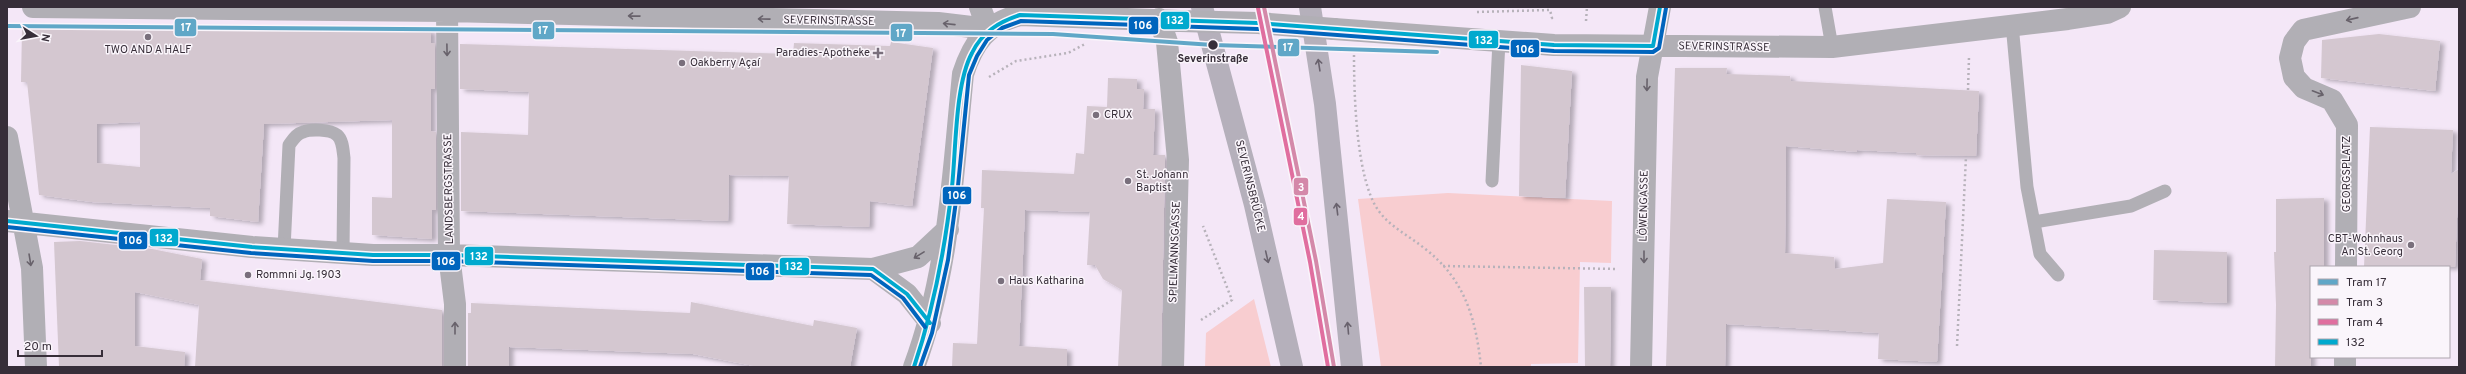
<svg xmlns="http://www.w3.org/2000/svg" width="2466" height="374" font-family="Overpass,sans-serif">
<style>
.green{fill:#f8cdd0}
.building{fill:#d4c7d0;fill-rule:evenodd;filter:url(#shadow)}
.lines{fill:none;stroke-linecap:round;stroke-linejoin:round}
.path{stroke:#b7b2ba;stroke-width:2.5;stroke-dasharray:2 3;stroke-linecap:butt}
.service{stroke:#b1afb5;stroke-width:13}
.minor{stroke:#b1afb5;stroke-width:22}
.primary{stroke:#b5b0bb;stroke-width:22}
.minor-bridge{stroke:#b1afb5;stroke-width:22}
.bus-1-casing{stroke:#faf5fb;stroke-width:7}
.bus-2-casing{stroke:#faf5fb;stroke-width:7}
.bus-1{stroke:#00a9ce;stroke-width:4}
.bus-2{stroke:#0065bd;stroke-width:4}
.tram-1-casing{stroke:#faf5fb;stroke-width:7}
.tram-2-casing{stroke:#faf5fb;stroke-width:7}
.tram-3-casing{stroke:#faf5fb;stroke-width:7}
.tram-1{stroke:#60a7c7;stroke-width:4}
.tram-2{stroke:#d489a9;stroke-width:4}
.tram-3{stroke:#e06e9f;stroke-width:4}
.oneway{stroke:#68626b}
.oneway2{stroke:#69626d}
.poi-dot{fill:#796f7c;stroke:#faf5fb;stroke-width:1.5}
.stop-dot{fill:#372e39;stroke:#faf5fb;stroke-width:1.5}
.labels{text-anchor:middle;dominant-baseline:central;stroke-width:3;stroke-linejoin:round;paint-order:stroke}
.street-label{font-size:11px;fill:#372e39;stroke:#faf5fb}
.poi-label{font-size:11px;fill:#372e39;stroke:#faf5fb;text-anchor:start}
.stop-label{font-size:11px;font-weight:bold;fill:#372e39;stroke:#faf5fb}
.line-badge{stroke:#faf5fb;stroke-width:1.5}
.badge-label{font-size:11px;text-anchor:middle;font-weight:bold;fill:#fff}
</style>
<defs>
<filter id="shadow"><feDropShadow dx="4.5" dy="2.5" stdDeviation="2" flood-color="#0004"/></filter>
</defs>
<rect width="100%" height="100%" fill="#f4e7f7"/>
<path class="green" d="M1448 193 1612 201 1611 263 1580 262 1578 363 1531 364V367H1381L1358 199Z
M1254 299 1271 367H1205L1206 333Z"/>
<path class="building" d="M233 26 246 31 431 30V43H435V89H431V131L436 132V210H432V239L372 235V197L392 198V120L264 124 258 222 210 216V208L92 202 39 195 27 82H21L22 29 217 31ZM140 122V167L97 163V124Z
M2379 34 2440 41 2435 91 2321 78 2322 40Z
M891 42 933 48 912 206 870 201 869 227 787 224 789 176 729 175 728 221 461 211V132L528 135 529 92 460 89V44L793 54 794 43 890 46Z
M1521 65 1572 71 1565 198 1519 196Z
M1675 68H1727L1726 74 1790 76 1791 81 1979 91 1976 156 1916 155V153L1857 150V152L1786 146 1785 253 1834 257 1835 269 1883 263 1887 199 1946 202 1937 362 1878 359 1879 333 1726 324 1725 367H1666Z
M1108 78 1137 79V89H1144L1143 109H1155L1153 155H1165L1161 367H1118L1122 290 1103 279 1095 265H1087L1090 212 1025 210 1019 346 1067 349V367H952L953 343 977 344 984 208H981L982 170 1074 174 1076 153 1084 154 1087 106 1107 107Z
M2370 127 2453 130 2451 174 2459 169 2455 267H2364Z
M2324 198V267H2311V367H2275L2276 305 2274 252H2276V199Z
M80 241 152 249 202 259 200 280 442 310V367H195L199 305 135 292V346L185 352 184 367H59L54 242Z
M2154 250 2227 252V303L2153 300Z
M1584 287H1611L1610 367H1585Z
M691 302 813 326 814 320 857 328 850 367H759L693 354 509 347V367H468V313H471V303L690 313Z"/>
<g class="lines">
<path class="path" d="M1477 12 1550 10 1552 18H1550
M1586 21 1587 7
M1354 55C1354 94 1356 178 1378 210 1390 227 1408 235 1424 248 1465 279 1476 319 1481 367
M989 77 1016 61 1068 53 1085 44
M1968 90 1969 57
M1443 266 1618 269
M1201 320 1232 300 1203 226
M1957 346 1966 156"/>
<path class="service" d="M1825 7 1832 47
M2012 24 2027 187 2040 254 2058 275
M1492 181 1499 41
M2034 222 2131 206 2165 191
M284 249 289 145C293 140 296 134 303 132 310 129 330 129 337 135 343 140 343 151 344 158L343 253"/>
<path class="minor" d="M33 7 447 11 938 23 988 29
M447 7 449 255 455 304V367
M980 7 988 29
M1159 19 1167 42 1178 160 1173 367
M1334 29 1554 45 1832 47 2068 19 2107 13 2120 7
M7 137 32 268 36 367
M7 221 252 247 373 255H449L873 269 918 257 948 229
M2346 267 2347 125 2332 100 2304 88 2294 77 2290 58 2294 42 2303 30 2410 7
M873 269 907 294 930 323
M914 367C949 273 953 173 963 74 973 43 987 23 1020 15L1180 21
M1641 367 1647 77 1660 7
M2345 367V357"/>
<path class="primary" d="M1202 7 1255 205 1292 367
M1310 7 1325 104 1352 367"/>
<path class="minor-bridge" d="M1180 21 1258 23 1334 29"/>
<defs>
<path id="bus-1" d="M1653 46 1660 7
M7 221 252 247 373 255H449L873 269 907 294 930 323
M914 367C934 308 945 249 952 187 956 150 955 84 972 53 982 32 999 22 1020 15L1258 23 1554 45 1653 46"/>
<path id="bus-2" d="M7 227 251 253 373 261H449L871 275 903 298 925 327
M920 367 932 333 948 260 958 186 969 75 977 56 987 40 1002 28 1021 21 1258 29 1554 51 1653 52 1659 48 1666 8"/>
</defs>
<use href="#bus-1" class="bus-1-casing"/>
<use href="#bus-2" class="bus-2-casing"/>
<use href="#bus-1" class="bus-1"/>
<use href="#bus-2" class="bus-2"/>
<defs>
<path id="tram-1" d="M7 26 1053 34 1213 45 1437 52"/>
<path id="tram-2" d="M1264 7 1316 261 1334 367"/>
<path id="tram-3" d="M1258 8 1310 262 1328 367"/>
</defs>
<use href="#tram-1" class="tram-1-casing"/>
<use href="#tram-2" class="tram-2-casing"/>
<use href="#tram-3" class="tram-3-casing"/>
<use href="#tram-1" class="tram-1"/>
<use href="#tram-2" class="tram-2"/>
<use href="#tram-3" class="tram-3"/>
</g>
<defs><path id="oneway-shaft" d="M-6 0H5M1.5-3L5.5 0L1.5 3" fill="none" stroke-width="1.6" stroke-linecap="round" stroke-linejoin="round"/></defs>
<g class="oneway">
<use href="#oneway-shaft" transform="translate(634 16) rotate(-179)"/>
<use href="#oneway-shaft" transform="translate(764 19) rotate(-179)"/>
<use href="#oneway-shaft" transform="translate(2352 19) rotate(167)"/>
<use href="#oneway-shaft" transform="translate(949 24) rotate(-174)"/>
<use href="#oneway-shaft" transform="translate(447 50) rotate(89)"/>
<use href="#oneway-shaft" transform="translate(1647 85) rotate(91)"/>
<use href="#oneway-shaft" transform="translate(2318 93) rotate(21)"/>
<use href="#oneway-shaft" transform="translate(919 255) rotate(148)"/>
<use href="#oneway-shaft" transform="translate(1644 257) rotate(90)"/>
<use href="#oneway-shaft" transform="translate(30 260) rotate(81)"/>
<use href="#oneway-shaft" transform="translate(455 328) rotate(-90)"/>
</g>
<g class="oneway2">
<use href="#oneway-shaft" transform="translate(1319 65) rotate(-99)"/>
<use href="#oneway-shaft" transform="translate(1337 209) rotate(-97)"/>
<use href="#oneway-shaft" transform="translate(1267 257) rotate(77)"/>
<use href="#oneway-shaft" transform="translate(1348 328) rotate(-95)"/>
</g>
<g class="poi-dot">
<circle cx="148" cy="37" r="4"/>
<path d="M876 47h4v4h4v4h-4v4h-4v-4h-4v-4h4z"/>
<circle cx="682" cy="63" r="4"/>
<circle cx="1096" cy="115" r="4"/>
<circle cx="1128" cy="181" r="4"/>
<circle cx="2411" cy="245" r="4"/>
<circle cx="248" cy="275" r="4"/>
<circle cx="1001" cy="281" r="4"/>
</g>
<circle class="stop-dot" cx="1213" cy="45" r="5.5"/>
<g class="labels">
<g class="street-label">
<text transform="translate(829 21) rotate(1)">SEVERINSTRASSE</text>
<text transform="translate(1724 47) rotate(1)">SEVERINSTRASSE</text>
<text transform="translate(2347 174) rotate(-90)">GEORGSPLATZ</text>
<text transform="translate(1250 186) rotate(76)">SEVERINSBRÜCKE</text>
<text transform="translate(449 189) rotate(-91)">LANDSBERGSTRASSE</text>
<text transform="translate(1644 206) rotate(-89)">LÖWENGASSE</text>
<text transform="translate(1175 252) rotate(-88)">SPIELMANNSGASSE</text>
</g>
<g class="poi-label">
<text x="148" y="50" text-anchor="middle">TWO AND A HALF</text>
<text x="870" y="53" text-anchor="end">Paradies-Apotheke</text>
<text x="690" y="63">Oakberry Açaí</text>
<text x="1104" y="115">CRUX</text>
<text x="1136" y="175">St. Johann<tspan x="1136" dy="13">Baptist</tspan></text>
<text x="2403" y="239" text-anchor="end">CBT-Wohnhaus<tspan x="2403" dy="13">An St. Georg</tspan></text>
<text x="256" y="275">Rommni Jg. 1903</text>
<text x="1009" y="281">Haus Katharina</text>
</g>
<g class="stop-label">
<text x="1213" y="59">Severinstraße</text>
</g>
</g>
<g class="line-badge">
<rect x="1160" y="11" width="30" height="19" rx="4" fill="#00a9ce"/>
<rect x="1128" y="16" width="31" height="19" rx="4" fill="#0065bd"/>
<rect x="174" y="18" width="23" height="19" rx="4" fill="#60a7c7"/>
<rect x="532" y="21" width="23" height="19" rx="4" fill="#60a7c7"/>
<rect x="890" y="23" width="23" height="19" rx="4" fill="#60a7c7"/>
<rect x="1468" y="30" width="31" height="19" rx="4" fill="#00a9ce"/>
<rect x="1277" y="38" width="23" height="19" rx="4" fill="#60a7c7"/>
<rect x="1510" y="39" width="30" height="19" rx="4" fill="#0065bd"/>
<rect x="1293" y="177" width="16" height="19" rx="4" fill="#d489a9"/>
<rect x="942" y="186" width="30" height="19" rx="4" fill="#0065bd"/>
<rect x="1293" y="207" width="15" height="19" rx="4" fill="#e06e9f"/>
<rect x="149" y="228" width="30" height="19" rx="4" fill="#00a9ce"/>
<rect x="118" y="231" width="30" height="19" rx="4" fill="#0065bd"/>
<rect x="464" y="246" width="30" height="20" rx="4" fill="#00a9ce"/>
<rect x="431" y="251" width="30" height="20" rx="4" fill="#0065bd"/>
<rect x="779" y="257" width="31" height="19" rx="4" fill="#00a9ce"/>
<rect x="745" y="262" width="30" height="19" rx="4" fill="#0065bd"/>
</g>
<g class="badge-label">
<text x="1175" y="24">132</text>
<text x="1143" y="29">106</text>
<text x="186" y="31">17</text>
<text x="543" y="34">17</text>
<text x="901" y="37">17</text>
<text x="1484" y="44">132</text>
<text x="1288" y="51">17</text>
<text x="1525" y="53">106</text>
<text x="1301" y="191">3</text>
<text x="957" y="199">106</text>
<text x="1301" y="220">4</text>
<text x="164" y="242">132</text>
<text x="133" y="244">106</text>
<text x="479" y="260">132</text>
<text x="446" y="265">106</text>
<text x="794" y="270">132</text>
<text x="760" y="275">106</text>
</g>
<rect width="2466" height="374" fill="none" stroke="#372e39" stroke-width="16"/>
<rect x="2310" y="266" width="140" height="92" fill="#faf5fb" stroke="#aca5ad"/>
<rect x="2318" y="279" width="20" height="6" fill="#60a7c7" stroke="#aca5ad"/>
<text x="2346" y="286" font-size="12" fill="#372e39">Tram 17</text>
<rect x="2318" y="299" width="20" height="6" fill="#d489a9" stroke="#aca5ad"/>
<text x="2346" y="306" font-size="12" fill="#372e39">Tram 3</text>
<rect x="2318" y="319" width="20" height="6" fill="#e06e9f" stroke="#aca5ad"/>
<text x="2346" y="326" font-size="12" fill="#372e39">Tram 4</text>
<rect x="2318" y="339" width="20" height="6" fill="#00a9ce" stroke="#aca5ad"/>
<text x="2346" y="346" font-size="12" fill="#372e39">132</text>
<g transform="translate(36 36) rotate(101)" stroke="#faf5fb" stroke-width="3" paint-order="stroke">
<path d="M0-3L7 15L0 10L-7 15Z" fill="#372e39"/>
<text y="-6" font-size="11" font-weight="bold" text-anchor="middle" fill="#372e39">N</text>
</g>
<path d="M18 350v6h84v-6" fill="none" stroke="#372e39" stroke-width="2"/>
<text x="24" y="350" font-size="12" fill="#372e39" stroke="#faf5fb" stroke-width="3" paint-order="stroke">20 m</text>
</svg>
